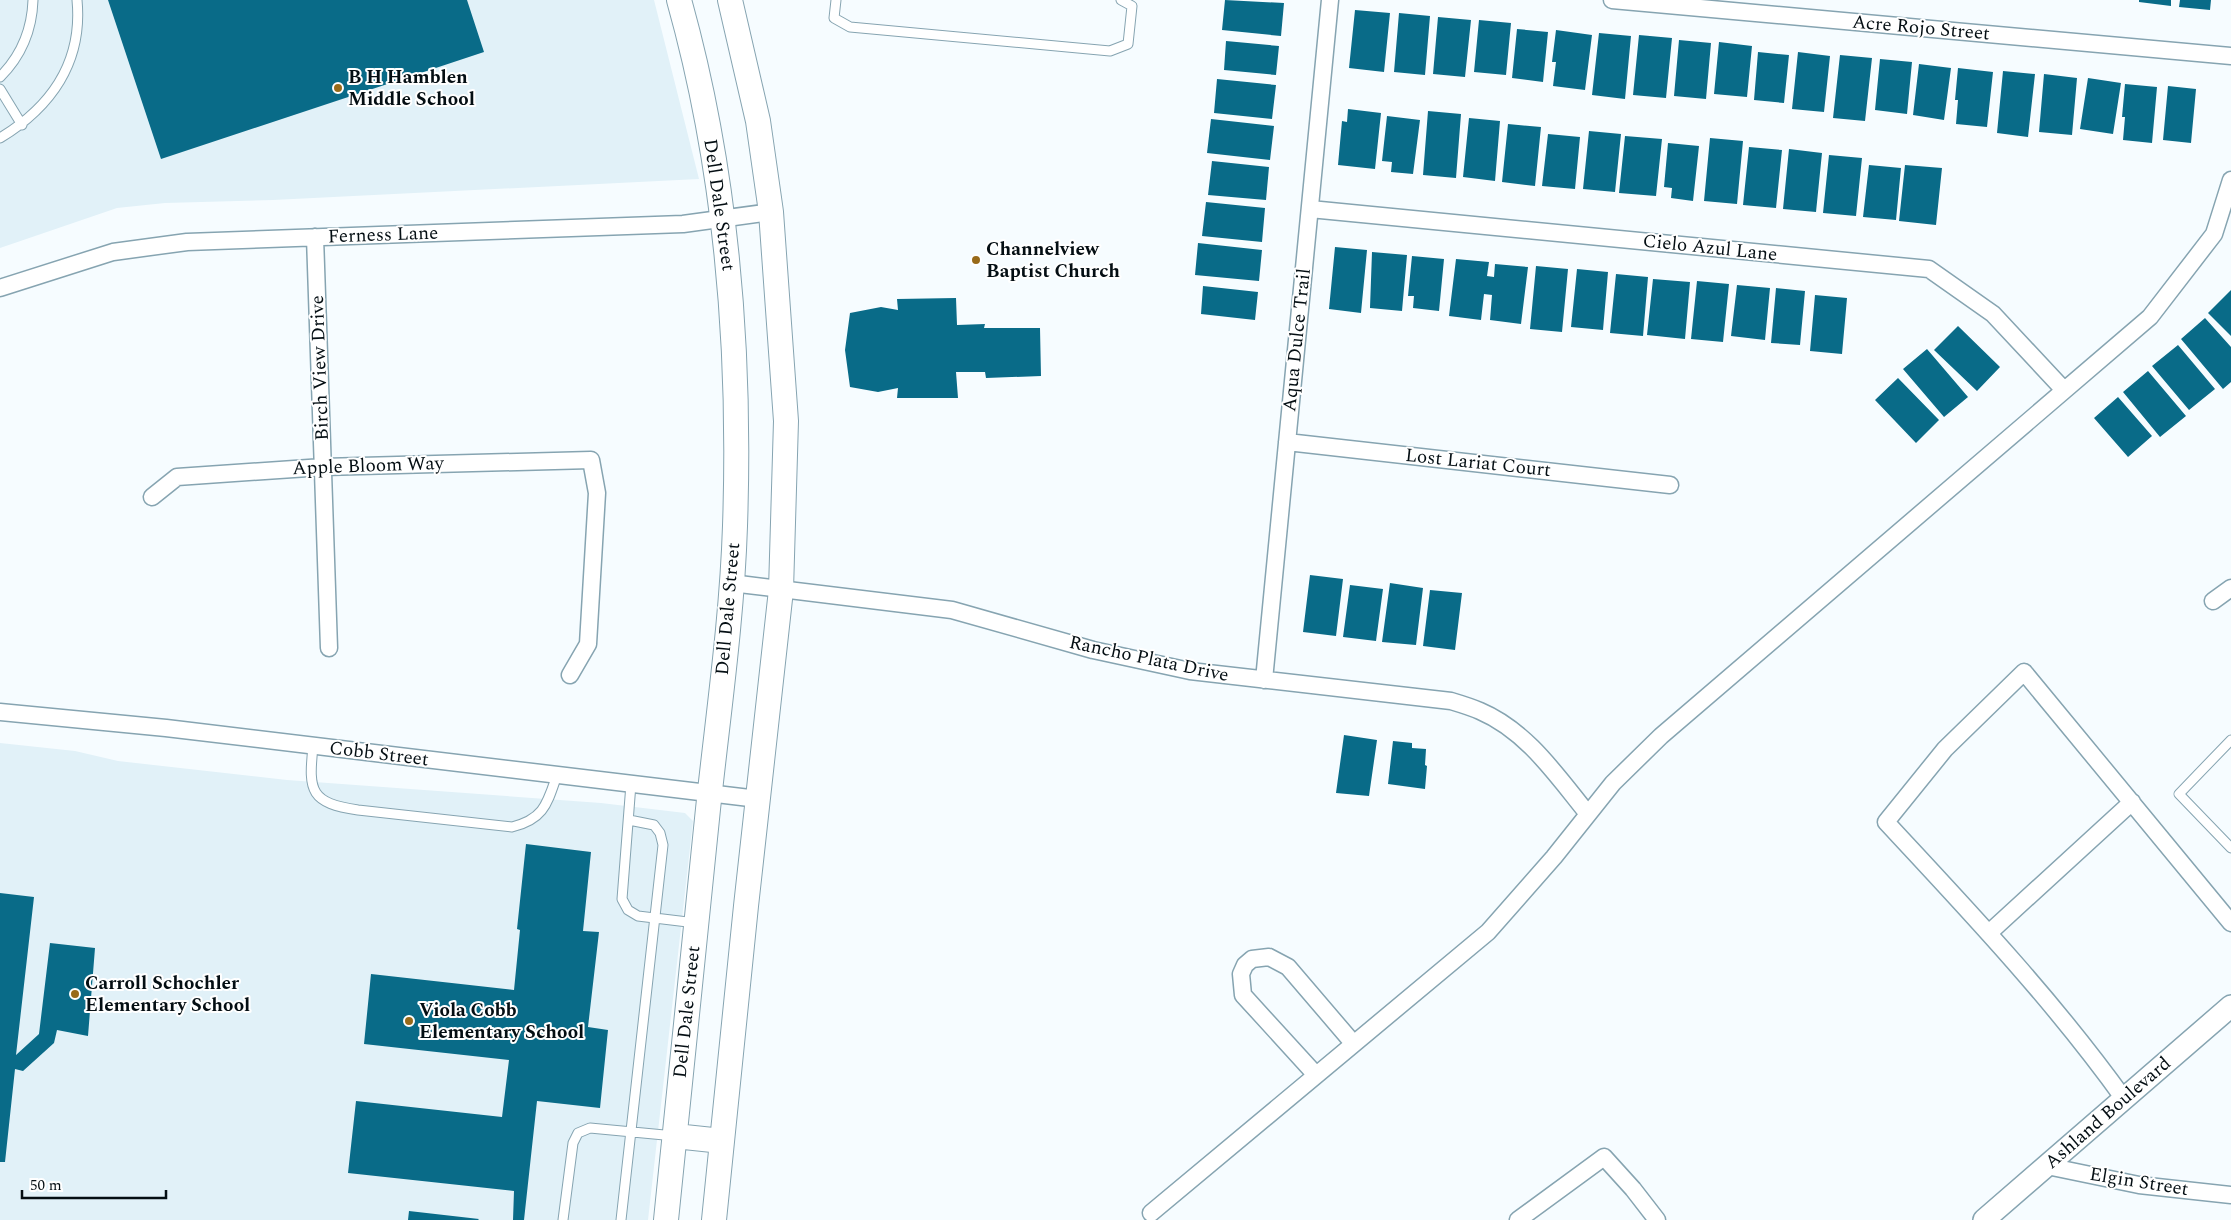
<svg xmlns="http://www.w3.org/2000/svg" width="2231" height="1220" font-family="Spectral,serif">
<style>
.built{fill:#e1f1f8}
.building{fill:#096b88}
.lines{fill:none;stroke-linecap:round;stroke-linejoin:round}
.service-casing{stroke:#86a4b1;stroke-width:11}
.minor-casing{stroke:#86a4b1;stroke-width:19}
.tertiary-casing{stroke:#86a4b1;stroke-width:24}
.secondary-casing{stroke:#86a4b1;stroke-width:26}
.service{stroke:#fff;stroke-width:9}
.minor{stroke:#fff;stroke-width:16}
.tertiary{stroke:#fff;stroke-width:21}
.secondary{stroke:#fff;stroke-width:24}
.poi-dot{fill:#986a19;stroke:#fff;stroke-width:2}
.labels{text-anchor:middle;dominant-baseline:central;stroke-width:4;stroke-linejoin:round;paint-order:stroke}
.street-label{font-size:19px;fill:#040e13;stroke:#fff}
.poi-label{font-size:19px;font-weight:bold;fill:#040e13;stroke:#fff;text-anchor:start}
</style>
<rect width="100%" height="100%" fill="#f6fcff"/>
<path class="built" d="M0 0H654L699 179 273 200 165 203 117 208 0 248Z
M0 743 75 751 118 761 287 780 601 803 685 813 693 821 648 1220H0Z"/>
<path class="building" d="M108 0H467L484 52 161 159Z
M1225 0 1284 3 1281 36 1222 30Z
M2139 0H2171V6L2139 2Z
M2180 0H2211L2210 10 2179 7Z
M1355 10 1390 13 1384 72 1349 68Z
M1399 13 1430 16 1425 75 1394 72Z
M1438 17 1471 20 1465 77 1433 74Z
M1479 20 1511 23 1506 75 1474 72Z
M1517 29 1548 32 1543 82 1512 78Z
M1556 30 1592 35 1585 90 1553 86 1556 62H1552Z
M1599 33 1631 36 1625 99 1592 95Z
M1639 35 1672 38 1666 98 1633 95Z
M1679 40 1711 43 1706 99 1674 96Z
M1226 41 1279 46 1276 75 1224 70Z
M1719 42 1752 46 1747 97 1714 94Z
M1758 52 1789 55 1784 103 1754 100Z
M1798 52 1830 56 1824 112 1792 109Z
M1840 55 1872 58 1865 121 1833 118Z
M1880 59 1912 62 1907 114 1875 110Z
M1919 64 1951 68 1944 120 1913 115Z
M1958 68 1993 72 1987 127 1956 124 1958 100H1955Z
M2003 71 2035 74 2028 137 1997 133Z
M2044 74 2077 78 2072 135 2039 132Z
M2088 78 2121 83 2113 134 2080 129Z
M1217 79 1276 85 1272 119 1214 113Z
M2125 84 2157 87 2152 143 2123 140 2125 117H2122Z
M2168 86 2196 89 2191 143 2163 140Z
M1348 109 1381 113 1375 169 1338 165 1342 121 1347 122Z
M1428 111 1461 114 1456 178 1423 175Z
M1387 116 1420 120 1413 174 1391 172 1392 162 1382 161Z
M1469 118 1500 121 1495 181 1463 177Z
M1211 119 1274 126 1270 160 1207 153Z
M1508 124 1541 127 1535 186 1502 182Z
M1589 131 1621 134 1615 192 1583 189Z
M1548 134 1580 137 1575 189 1542 186Z
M1625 136 1662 139 1656 196 1619 193Z
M1710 138 1743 141 1737 204 1704 201Z
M1668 143 1699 146 1693 201 1671 198 1672 188 1664 187Z
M1749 147 1782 150 1776 208 1743 205Z
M1789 149 1822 153 1816 212 1783 209Z
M1829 155 1862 158 1856 216 1823 213Z
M1212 161 1269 167 1266 200 1208 195Z
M1869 165 1901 168 1896 220 1863 217Z
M1905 165 1942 168 1936 225 1899 221Z
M1206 202 1265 208 1262 242 1202 236Z
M1198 243 1262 250 1259 281 1195 275Z
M1335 247 1367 250 1361 313 1329 309Z
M1372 252 1407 255 1402 311 1370 308Z
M1412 256 1444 259 1439 311 1413 308 1414 296H1408Z
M1456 259 1489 262 1487 276 1494 277 1495 264 1528 267 1521 324 1490 320 1492 295 1484 294 1481 320 1449 316Z
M1536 266 1568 269 1562 332 1530 329Z
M1577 269 1608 272 1603 330 1571 327Z
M1616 274 1648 277 1643 336 1610 333Z
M1653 279 1690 282 1685 339 1647 335Z
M1697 281 1729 284 1723 342 1691 339Z
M1737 285 1770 288 1765 340 1731 336Z
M1203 286 1258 292 1255 320 1201 314Z
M1776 288 1805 291 1800 345 1771 343Z
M2231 290V336L2208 313Z
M1815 295 1847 298 1842 354 1810 351Z
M956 298 957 325 985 324 984 328H1040L1041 376 986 378 985 372H956L958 398H897L898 388 878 392 850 387 845 350 850 313 881 307 898 310 897 299Z
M2205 318 2231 347V382L2223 389 2181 339Z
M1958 326 2000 367 1977 391 1934 350Z
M2178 345 2215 389 2189 410 2152 366Z
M1927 349 1968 397 1944 417 1903 369Z
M2148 371 2186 416 2160 437 2123 392Z
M1898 378 1939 420 1916 443 1875 400Z
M2118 397 2152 436 2128 457 2094 418Z
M1310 575 1343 579 1336 636 1303 632Z
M1390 583 1423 588 1416 645 1382 642Z
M1350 585 1383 589 1376 641 1343 637Z
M1430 590 1462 593 1455 650 1423 646Z
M1344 735 1377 740 1369 796 1336 793Z
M1393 741 1412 743V748L1426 749 1425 765 1427 766 1425 789 1388 784Z
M526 844 591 852 583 931 599 932 588 1027 608 1030 600 1108 537 1101 524 1220H513L514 1191 348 1173 356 1101 502 1117 509 1060 364 1044 371 974 514 990 520 930 517 929Z
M0 893 34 897 16 1055 39 1034 50 943 95 948 88 1036 57 1030 54 1043 23 1071 15 1069 5 1162H0Z
M409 1211 479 1219 478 1220H408Z"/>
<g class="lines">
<defs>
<path id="service" d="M836 0 834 18 850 27 1110 51 1128 44 1132 6 1121 0
M0 77C21 56 32 30 33 0
M0 89 22 125
M0 138C51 107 83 62 77 0
M2231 740 2179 794 2231 848
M313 747C308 792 311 803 358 810L512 827C544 819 547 804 557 775
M631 784 622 899 628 910 638 916 696 923
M563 1220 573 1143 578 1133 590 1128 675 1136
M621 1220 663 845 660 833 654 825 629 820"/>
<path id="minor" d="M1612 0 2231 56
M1310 209 1929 269 1993 314 2064 390
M315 237 329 648
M0 288 113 252 187 242 683 224 771 212
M1287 442 1670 485
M152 497 177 477 323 467 591 460 597 493 588 644 570 675
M731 583 952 610 1093 650 1190 671 1451 701C1461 704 1471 707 1480 711 1527 731 1557 776 1588 814
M2213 601 2231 588
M1264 680 1330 0
M0 712 166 728 758 799
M1990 932 2132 802
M1316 1075 1243 995 1241 974 1245 965 1252 959 1269 957 1288 967 1353 1043
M2124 1099C2053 1000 1969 911 1886 822L1945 749 2024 672 2231 923
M2047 1166 2139 1185 2231 1195
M1151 1213 1488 932 1554 857 1613 783 1661 736 2150 317 2214 234 2231 180
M1518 1220 1604 1157 1633 1189 1657 1220"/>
<path id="tertiary" d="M1984 1220 2231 1006"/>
<path id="secondary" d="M675 1136 722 1141
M666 1220C680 1083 694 946 708 809 718 715 732 620 735 526 741 349 727 171 679 0
M714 1220 746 906 781 590 786 421 771 212 758 121 730 0"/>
</defs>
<use href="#service" class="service-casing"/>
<use href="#minor" class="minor-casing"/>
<use href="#tertiary" class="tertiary-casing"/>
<use href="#secondary" class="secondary-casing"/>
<use href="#service" class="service"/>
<use href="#minor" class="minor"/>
<use href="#tertiary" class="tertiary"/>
<use href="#secondary" class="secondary"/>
</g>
<g class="poi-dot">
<circle cx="338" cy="88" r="5"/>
<circle cx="976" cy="260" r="5"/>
<circle cx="75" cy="994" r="5"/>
<circle cx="409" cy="1021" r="5"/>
</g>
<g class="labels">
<g class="street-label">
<text transform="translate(1921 28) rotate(5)">Acre Rojo Street</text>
<text transform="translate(719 205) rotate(82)">Dell Dale Street</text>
<text transform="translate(383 235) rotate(-2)">Ferness Lane</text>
<text transform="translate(1710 248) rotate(6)">Cielo Azul Lane</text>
<text transform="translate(1297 340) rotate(-84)">Aqua Dulce Trail</text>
<text transform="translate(320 368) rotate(-92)">Birch View Drive</text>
<text transform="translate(1478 463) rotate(6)">Lost Lariat Court</text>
<text transform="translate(368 466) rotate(-2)">Apple Bloom Way</text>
<text transform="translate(728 609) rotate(-85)">Dell Dale Street</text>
<text transform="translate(1149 659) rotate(12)">Rancho Plata Drive</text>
<text transform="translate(379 754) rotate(7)">Cobb Street</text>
<text transform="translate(687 1012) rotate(-84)">Dell Dale Street</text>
<text transform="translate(2108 1113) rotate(-41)">Ashland Boulevard</text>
<text transform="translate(2139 1182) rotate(9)">Elgin Street</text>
</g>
<g class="poi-label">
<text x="348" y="77">B H Hamblen<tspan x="348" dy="22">Middle School</tspan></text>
<text x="986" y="249">Channelview<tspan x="986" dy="22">Baptist Church</tspan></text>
<text x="85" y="983">Carroll Schochler<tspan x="85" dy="22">Elementary School</tspan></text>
<text x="419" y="1010">Viola Cobb<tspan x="419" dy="22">Elementary School</tspan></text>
</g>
</g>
<path d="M22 1190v8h144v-8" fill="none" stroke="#040e13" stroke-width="2.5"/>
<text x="30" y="1190" font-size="15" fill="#040e13" stroke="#ffffff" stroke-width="4" paint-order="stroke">50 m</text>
</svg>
